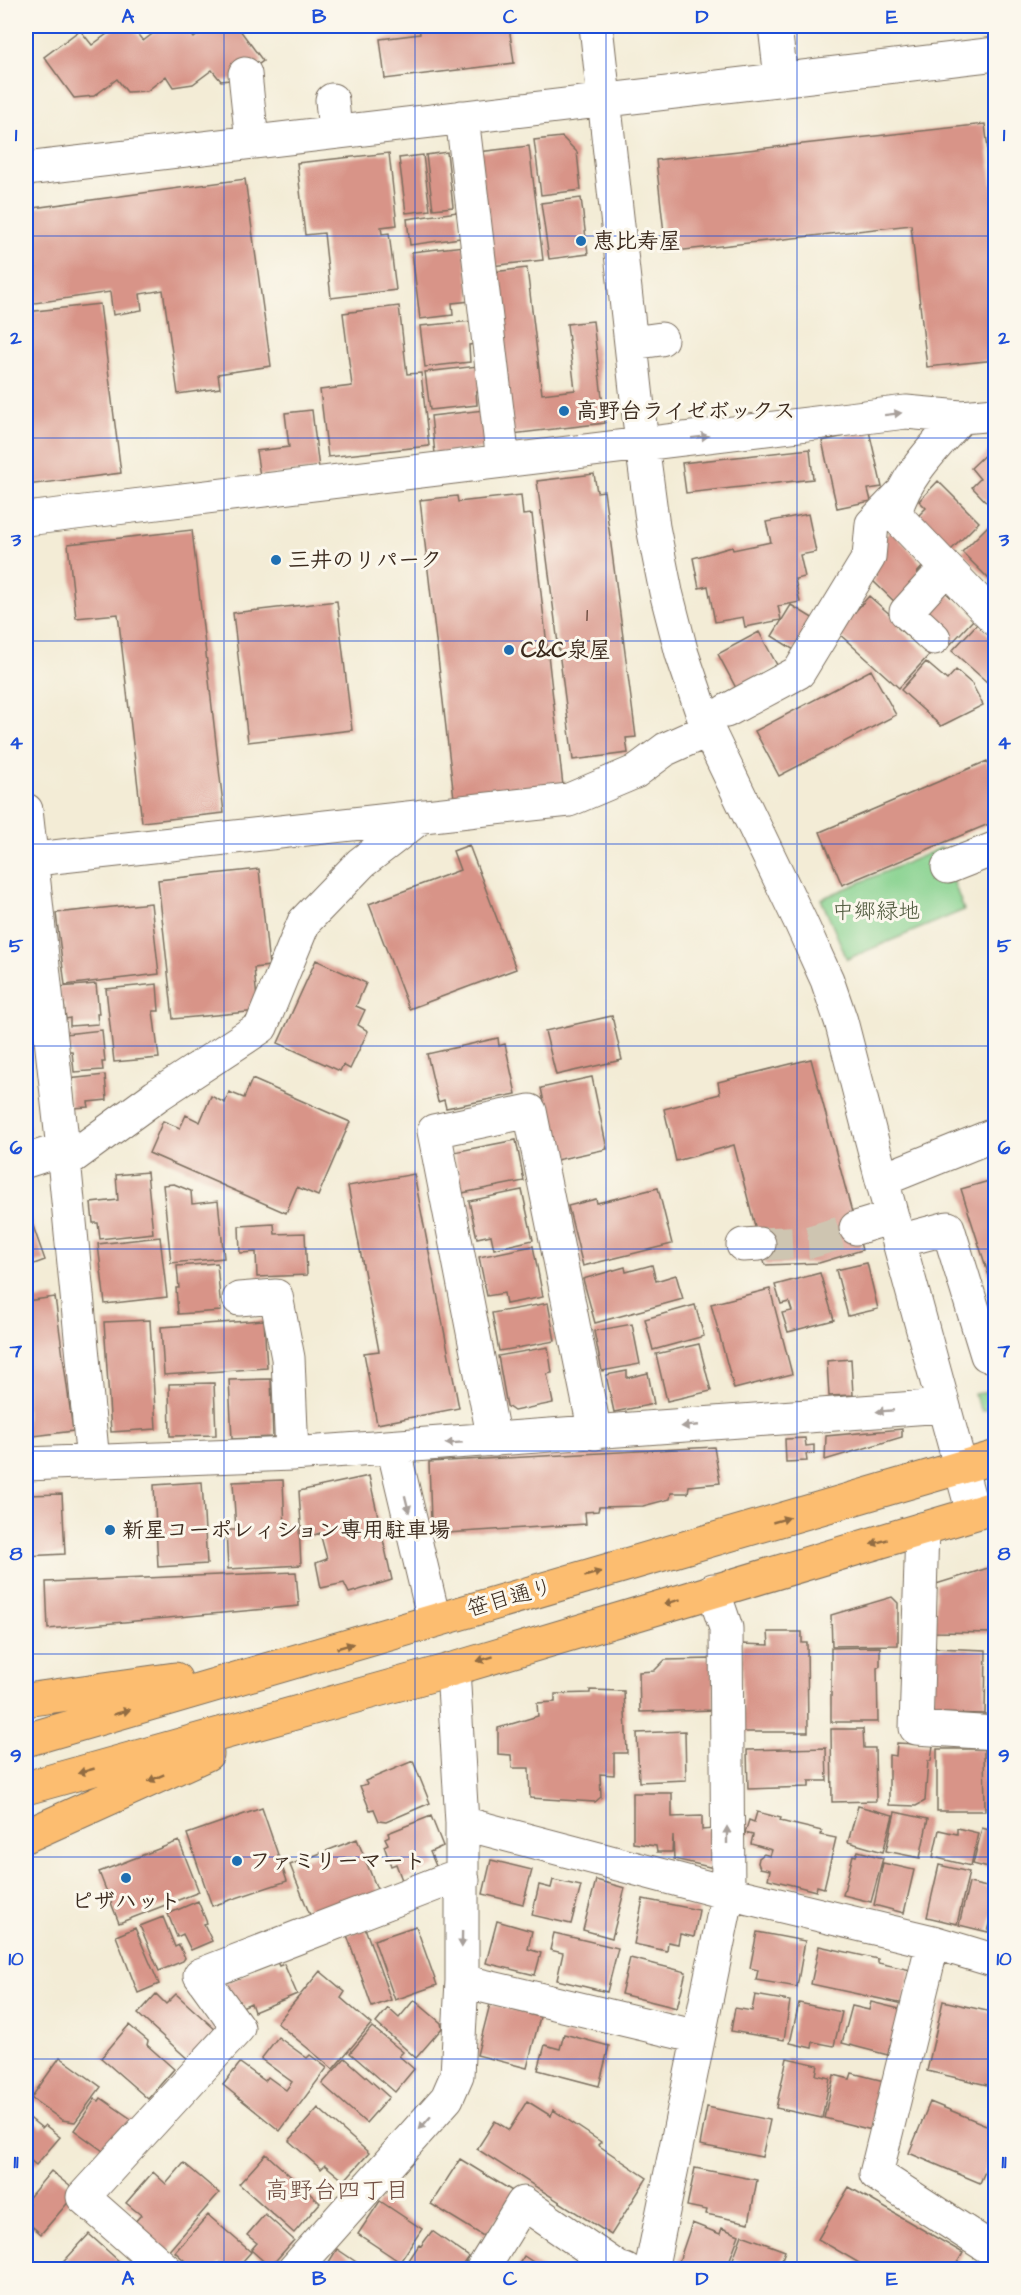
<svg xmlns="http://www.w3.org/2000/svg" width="1021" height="2295" font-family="'Architects Daughter','Klee One',sans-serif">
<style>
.green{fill:#87d28f;stroke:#617e56;stroke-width:1.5}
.building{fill:#d89488}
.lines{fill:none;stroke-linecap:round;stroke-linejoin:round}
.minor-tunnel{stroke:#cec5b1;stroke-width:33;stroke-dasharray:33 16;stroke-linecap:butt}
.minor-casing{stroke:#7b6e5e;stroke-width:35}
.major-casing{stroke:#7b6e5e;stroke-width:35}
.minor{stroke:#fff;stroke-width:33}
.major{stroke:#fcbd6f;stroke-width:33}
.oneway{fill:#a79f9a}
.oneway2{fill:#926c42}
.grid{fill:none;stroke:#1d4ed8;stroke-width:1.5;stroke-opacity:0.55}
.poi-dot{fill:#1f6fb2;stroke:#fbf7ec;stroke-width:2}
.labels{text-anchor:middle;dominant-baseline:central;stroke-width:6;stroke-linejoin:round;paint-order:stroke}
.number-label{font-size:20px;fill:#624438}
.poi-label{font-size:22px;font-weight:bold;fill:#3b2a1e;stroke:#fbf7ec;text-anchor:start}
.park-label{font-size:22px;fill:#525c40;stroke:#fbf7ec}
.street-label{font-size:22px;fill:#3b2a1e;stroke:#fbf7ec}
.neighbourhood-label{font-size:24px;fill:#724f43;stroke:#fbf7ec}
.neatline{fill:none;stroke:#1d4ed8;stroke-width:2}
.grid-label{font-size:20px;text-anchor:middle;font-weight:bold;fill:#1d4ed8}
</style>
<rect width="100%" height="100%" fill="#fbf7ec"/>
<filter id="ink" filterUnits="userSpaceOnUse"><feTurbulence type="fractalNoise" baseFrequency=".0167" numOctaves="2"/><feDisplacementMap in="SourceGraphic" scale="12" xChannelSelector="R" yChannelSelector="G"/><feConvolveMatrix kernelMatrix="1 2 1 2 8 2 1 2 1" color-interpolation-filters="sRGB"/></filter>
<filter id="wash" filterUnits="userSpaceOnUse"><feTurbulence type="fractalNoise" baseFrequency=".008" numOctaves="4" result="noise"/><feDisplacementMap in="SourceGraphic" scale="24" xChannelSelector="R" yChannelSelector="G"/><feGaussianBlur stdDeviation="1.35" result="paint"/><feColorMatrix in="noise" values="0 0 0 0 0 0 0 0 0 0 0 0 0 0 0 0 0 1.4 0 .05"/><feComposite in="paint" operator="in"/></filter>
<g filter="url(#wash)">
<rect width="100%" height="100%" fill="#f3ecd6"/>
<path class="green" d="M995 89H996L995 158 987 90Z
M941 848 964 910 847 959 821 899Z
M995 1391V1407L982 1411 974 1394Z"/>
<g id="blocks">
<path class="building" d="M118 26H131L143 41 163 26H185L194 38 210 26H237L263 61 239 79 221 81 212 70 193 84 173 87 166 76 147 91 127 92 117 79 94 96 74 98 44 57 80 30 92 45Z
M419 26H509L514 63 385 79 380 39 420 34Z
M816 26H870V27L817 33Z
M985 124 996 218V360L927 367 911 225 666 252 656 160Z
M562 137 577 152 581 190 541 195 534 140Z
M529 146 543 260 491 266 478 152Z
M447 152 453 207 433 209 426 155Z
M389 153 397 225 381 227 382 234 389 233 396 290 331 298 324 233 305 235 297 163Z
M423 155 430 210 406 213 399 158Z
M245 179 271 366 218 374 220 388 178 394 163 290 140 294 142 310 113 315 110 292 28 304 26 286V209Z
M581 198 588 254 549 259 541 203Z
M457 212 460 238 410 245 407 219Z
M464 246 471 301 452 303 453 315 420 319 412 252Z
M527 268 542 394 575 390 567 324 593 321 605 423 512 434 492 272Z
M100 304 121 473 27 485 26 312Z
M399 306 407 374 421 373 429 446 328 457 320 390 352 386 343 313Z
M473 321 475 344 469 345 470 362 425 367 420 326Z
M478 366 481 391H476L477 405 430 410 425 372Z
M312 410 319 469 260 476 256 451 289 447 285 413Z
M484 410 488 448 435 454 431 416Z
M869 431 882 487 868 489 871 501 837 508 822 441Z
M993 447 996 450V512L972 487 980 479 971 468Z
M810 449 813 479 686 493 682 463Z
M594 474 597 492 604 491 636 737 626 738 628 753 573 760 537 481Z
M938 481 979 522 949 552 918 516 926 508 919 501Z
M521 495 523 515 532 514 563 786 454 798 420 500 457 496 458 502Z
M808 514 816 552 800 555 805 577 795 579 800 602 778 606 781 620 745 627 743 617 715 622 708 586 699 588 693 558 732 547 733 550 771 542 766 522Z
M994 520 996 522V586L962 552Z
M892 529 923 566 917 573 925 581 900 607 872 580 877 576 869 568 879 543Z
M192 530 224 813 142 822 118 614 76 618 68 544Z
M941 588 974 619 948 647 915 616Z
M869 596 901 624 898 628 929 655 899 688 837 632Z
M337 601 352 730 248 742 233 613Z
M791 605 814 619 794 650 772 636Z
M977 624 996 641V675L988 683 952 651Z
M759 632 777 665 736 688 718 654Z
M926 662 947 680 956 670 972 684 983 705 941 726 901 690Z
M871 670 896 715 779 776 755 731Z
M996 707V722L989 710Z
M987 761 996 781V821L842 885 820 832Z
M469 845 516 969 409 1009 369 904 460 870 453 851Z
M259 869 269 966 254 968 258 1011 173 1019 158 880Z
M151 903 159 974 65 985 56 913Z
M316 960 366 983 356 1006 365 1010 358 1025 368 1031 350 1069 343 1065 340 1071 278 1043Z
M96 984 99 1014H97L98 1024 70 1026V1018L66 1019 64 1003H60L59 987Z
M157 984 159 1011H153L159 1058 114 1062 106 989Z
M612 1016 622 1060 556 1075 545 1031Z
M102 1030 105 1062H102L103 1070 74 1072 72 1051H66L65 1034Z
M498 1038 499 1046 505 1044 516 1094 446 1108 444 1100 438 1102 427 1054Z
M811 1059 862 1250 819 1263 765 1265 734 1145 676 1161 664 1109 720 1094 718 1082Z
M105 1075 107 1100 88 1102 89 1107 71 1108 68 1079Z
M592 1077 607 1149 556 1160 541 1088Z
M252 1079 350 1122 318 1196 297 1187 286 1213 149 1153 163 1121 180 1128 186 1115 200 1122 211 1096 225 1103 229 1092 244 1098Z
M26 1110 30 1134H26Z
M516 1140 524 1181 462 1193 454 1152Z
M147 1172 153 1233 100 1239 98 1223H93L91 1203 118 1200 116 1175Z
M414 1174 459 1408 377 1424 364 1353 379 1351 348 1186Z
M996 1179V1295H995L961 1189Z
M174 1184 191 1191 192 1204 218 1201 224 1258 171 1263 163 1185Z
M658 1188 672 1244 583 1266 568 1206 596 1199 597 1203Z
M522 1190 533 1240 494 1249 491 1235 477 1238 469 1201Z
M26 1206 45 1260 26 1267Z
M274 1224 275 1234 305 1233 307 1275 257 1277 256 1252 240 1253 239 1226Z
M160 1237 167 1297 105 1304 98 1244Z
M533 1246 543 1297 506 1304 504 1293 487 1296 479 1257Z
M217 1263 221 1311 178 1314 176 1288H179L177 1266Z
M867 1263 878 1309 848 1316 836 1270Z
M652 1265 656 1281 676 1275 683 1299 595 1323 583 1279 625 1267 626 1272Z
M820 1273 834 1320 788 1332 782 1313 792 1311 789 1302 781 1304 775 1285Z
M770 1289 792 1374 734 1389 711 1304Z
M55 1297 73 1431 26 1437V1301Z
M548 1303 555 1341 499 1351 492 1313Z
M695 1305 704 1336 653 1350 645 1319Z
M150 1320 156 1429 111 1432 104 1322Z
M264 1320 267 1368 164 1375 161 1327Z
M632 1324 640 1364 602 1371 594 1331Z
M699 1344 711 1391 667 1401 656 1354Z
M548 1347 552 1373 547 1374 553 1403 514 1411 507 1406 498 1356Z
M851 1359 853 1395 829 1396 827 1361Z
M627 1371V1378L648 1373 654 1404 614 1412 606 1375Z
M271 1379 273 1437 232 1439 229 1380Z
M214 1383 216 1435 170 1436 169 1384Z
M902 1429V1437L825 1460 826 1436Z
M805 1438 806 1446 814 1445V1453L806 1454 807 1461 786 1462 785 1439Z
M714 1447 720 1483 689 1486 688 1493H671L670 1499 643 1506 599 1507 598 1511 585 1512 586 1524 447 1533 446 1520 431 1521 429 1462Z
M369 1476 392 1580 349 1593 344 1583 321 1588 316 1563 327 1559 320 1533 302 1539 299 1491Z
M283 1480 285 1528 299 1527 301 1565 228 1569 226 1530H236L233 1482Z
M202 1482 207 1564 158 1567 154 1485Z
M62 1494 65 1554 26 1556V1495Z
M988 1568H996V1633L935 1632 936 1584Z
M296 1572 299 1606 48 1629 46 1582Z
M892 1597 898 1603V1645L832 1646 831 1615Z
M768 1632H802V1643H807L808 1732H743L742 1644 769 1645Z
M880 1647V1666L877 1668 878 1722H831V1648Z
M934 1648 986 1650 985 1714 932 1713Z
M713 1659 714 1710 640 1712 639 1672 654 1671 665 1660Z
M590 1690 624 1691 627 1753H614V1775L600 1774 601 1797 595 1802 530 1798 529 1768H512L511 1755 498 1754V1728L538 1716 537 1703 555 1702V1694L590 1693Z
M831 1729H863L864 1748H875L876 1801 832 1802Z
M685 1731 686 1780 639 1782 637 1733Z
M897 1743 933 1745 931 1761H928L925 1801 916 1806 889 1805V1755L896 1756Z
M826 1748 827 1781H809V1787L748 1789 747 1750Z
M937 1749H984L985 1811H937Z
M413 1761 430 1803 386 1822 379 1821 374 1809 370 1810 360 1786 367 1784 365 1781Z
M633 1793H672V1817L702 1816V1830L713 1829 714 1868 674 1859 673 1836 672 1852H657L656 1846 633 1843Z
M858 1806 893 1815 883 1852 848 1842Z
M262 1808 287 1881 212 1906 187 1834Z
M757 1812 781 1818 780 1821 822 1831 821 1835 836 1838 824 1888 817 1886 816 1891 768 1879 770 1870 760 1868 758 1863 759 1858 764 1854 770 1856 772 1850 751 1844 753 1835 745 1833 749 1820 754 1822Z
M895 1812 928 1819 920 1858 886 1851Z
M431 1816 443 1846 430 1852 436 1866 402 1880 396 1864 391 1866 384 1846 388 1844 385 1838 389 1836 388 1833Z
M957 1828 978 1833 971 1866 933 1857 939 1830 957 1834Z
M982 1828 996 1832V1870L973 1864Z
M357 1839 379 1894 312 1920 290 1865Z
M179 1841 199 1892 119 1923 99 1872Z
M858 1851 883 1858 871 1902 843 1895 853 1855 856 1856Z
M491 1860 532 1870 523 1904 483 1894Z
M883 1863 914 1870 904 1913 874 1905Z
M939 1865 969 1872 957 1924 927 1917Z
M553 1880 581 1886 571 1924 532 1915 539 1885 551 1888Z
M596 1880 625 1888 612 1938 583 1930Z
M969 1883 996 1889V1900L988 1932 959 1925Z
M643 1899 699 1910 694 1937 680 1934 678 1944 668 1942 667 1951 634 1944Z
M198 1901 207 1923 204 1924 212 1941 191 1950 183 1934 177 1937 168 1914Z
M163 1917 175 1947 179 1945 185 1958 183 1961 159 1971 140 1926Z
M497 1921 532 1931 528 1949 541 1953 535 1975 486 1963Z
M416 1926 437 1985 395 2000 374 1940Z
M135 1928 159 1984 138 1993 116 1936Z
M365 1928 391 2000 372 2007 347 1935Z
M757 1932 805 1941 797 1987 756 1980 758 1970 750 1968Z
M554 1933 618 1948 607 1992 557 1980 563 1953 550 1950Z
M819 1946 878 1959V1963L911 1970 904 2004 811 1984Z
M630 1958 686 1972 677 2008 621 1994Z
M277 1962 279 1966 284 1964 297 1994 254 2012 251 2003 242 2007 240 2001 232 2004 224 1984Z
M320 1971 345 1992 341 1998 371 2024 333 2069 277 2023Z
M156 1994 166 2004 176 1994 217 2031 190 2061 138 2014Z
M755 1995 790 2001 784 2040 731 2031 735 2008 752 2011Z
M414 2000 441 2023 442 2028 416 2058 376 2023 388 2008 399 2018Z
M943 2001 996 2013V2087L927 2071Z
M871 2002 904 2010 894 2046 890 2045 888 2055 842 2043 852 2006 869 2010Z
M799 2003 842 2012 834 2046 813 2042 812 2048 790 2043Z
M490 2004 540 2017 527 2068 477 2055Z
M129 2025 148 2041 147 2045 174 2069 148 2099 101 2058Z
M372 2027 403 2052 399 2056 414 2069 395 2092 350 2053Z
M564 2034 609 2046 599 2086 538 2070 545 2045 560 2049Z
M278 2037 307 2058 310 2055 327 2068 280 2131 223 2085 240 2063 265 2081 268 2077 286 2090 292 2082 261 2059Z
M60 2057 101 2087 75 2122 62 2120 31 2098Z
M345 2058 389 2097 366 2123 322 2084Z
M787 2058 818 2065 816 2075 830 2078 822 2118 776 2108Z
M852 2073 884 2081 872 2130 824 2118 834 2075 850 2079Z
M101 2098 134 2121 110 2156 74 2130 95 2099 99 2101Z
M527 2101 551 2116 553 2110 601 2142 598 2145 647 2178 611 2235 477 2149 495 2121 509 2130Z
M930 2102 996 2129V2146L980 2183 909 2153Z
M707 2107 770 2120 762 2157 700 2145Z
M318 2108 369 2153 344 2181 325 2165 321 2169 289 2141Z
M26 2115 42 2128 45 2125 60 2137 36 2165 30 2160 26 2165Z
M266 2154 320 2203 294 2233 239 2184Z
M460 2159 514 2192 485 2237 431 2204Z
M184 2163 219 2193 167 2253 133 2224 141 2215 126 2203 153 2172 166 2184Z
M695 2168 757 2180 749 2223 706 2214 707 2210 687 2206Z
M51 2171 77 2192 41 2234 26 2221V2207L29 2203 26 2201Z
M849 2187 963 2253 953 2270H871L818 2239Z
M380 2201 422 2229 400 2262 358 2234Z
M265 2214 294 2240 270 2267 251 2250 257 2243 247 2235Z
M208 2215 251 2252 235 2270H227L220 2263 215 2270H195L175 2252Z
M692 2223 720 2234 722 2228 739 2235 726 2270H676Z
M432 2231 469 2257 460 2270H411L405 2266 419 2245 421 2246Z
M89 2234 121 2263 116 2270H56Z
M742 2235 785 2251 778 2270H738L741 2262 733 2259Z
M337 2249 368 2270H324Z
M524 2256 545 2270H515Z"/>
</g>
</g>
<g filter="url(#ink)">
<use href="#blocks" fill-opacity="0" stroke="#7b6e5e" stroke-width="1.5"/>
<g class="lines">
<path class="minor-tunnel" d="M759 1244 810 1242 856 1228"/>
<defs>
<path id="minor" d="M596 26 642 444 653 527 666 592 682 654 708 730 801 923 827 980 841 1021 882 1180 973 1513
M775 26 781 79
M245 74 252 142
M332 100 335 132
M462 117 503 461
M26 169 996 54
M632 343 661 339
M961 417C937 445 907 473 896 510L901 521 996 620
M26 519 906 412 961 417 996 414
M934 638 906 612 945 569
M726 711 799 672 869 557 872 524 900 495
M26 810 63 1149 93 1462
M26 860 569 800 635 772 666 749 708 730
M948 867 996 848
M26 1161 63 1149
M64 1163 156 1096 261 1027 304 922 361 863 422 816
M882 1180 996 1134
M856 1228 892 1217
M899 1241 948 1228 987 1355 996 1353
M743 1245 759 1244
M239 1299 276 1296 288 1358 292 1454
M494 1440 434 1131 530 1111 595 1433
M393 1447 434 1620
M26 1464 292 1454 943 1406
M922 1529 916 1728 996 1733
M462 1823 728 1893 933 1942 996 1961
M933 1942 876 2174 996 2252
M462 1981 698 2037
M166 2270 83 2197 238 2028 200 1975 449 1879 463 1880
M294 2270 447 2098 457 2075 462 1981V1823L453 1669
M482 2270 523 2203 618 2268 625 2270
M651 2270 728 1893 726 1628 713 1590"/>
<path id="major" d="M26 1700 175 1679
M26 1740 996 1457
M26 1788 453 1669 996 1507
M26 1836 207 1754"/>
</defs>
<use href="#minor" class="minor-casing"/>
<use href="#major" class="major-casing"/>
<use href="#minor" class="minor"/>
<use href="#major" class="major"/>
</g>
<defs><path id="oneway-solid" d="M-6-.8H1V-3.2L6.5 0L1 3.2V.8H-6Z" transform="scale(1.5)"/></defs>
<g class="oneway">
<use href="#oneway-solid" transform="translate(893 414) rotate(-7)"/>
<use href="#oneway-solid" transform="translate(700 437) rotate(-7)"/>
<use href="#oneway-solid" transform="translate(885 1411) rotate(175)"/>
<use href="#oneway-solid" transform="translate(690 1426) rotate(175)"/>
<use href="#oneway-solid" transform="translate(454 1443) rotate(176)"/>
<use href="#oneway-solid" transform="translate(407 1504) rotate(76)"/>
<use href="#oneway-solid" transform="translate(727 1835) rotate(-90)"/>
<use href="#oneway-solid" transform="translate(462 1939) rotate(91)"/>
<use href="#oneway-solid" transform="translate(425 2123) rotate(131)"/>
</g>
<g class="oneway2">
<use href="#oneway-solid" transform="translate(781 1520) rotate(-16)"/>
<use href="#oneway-solid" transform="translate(879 1542) rotate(164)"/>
<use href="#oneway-solid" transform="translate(593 1574) rotate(-16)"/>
<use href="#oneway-solid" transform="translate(672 1602) rotate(163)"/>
<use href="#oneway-solid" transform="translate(345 1646) rotate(-16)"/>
<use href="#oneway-solid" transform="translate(485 1659) rotate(163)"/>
<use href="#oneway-solid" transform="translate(122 1712) rotate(-16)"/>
<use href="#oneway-solid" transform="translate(86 1771) rotate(164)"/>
<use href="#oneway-solid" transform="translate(156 1778) rotate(156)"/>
</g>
</g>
<path class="grid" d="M224 26V2270M415 26V2270M606 26V2270M797 26V2270M26 236H996M26 438H996M26 641H996M26 844H996M26 1046H996M26 1249H996M26 1451H996M26 1654H996M26 1857H996M26 2059H996"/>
<g class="poi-dot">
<circle cx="581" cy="241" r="6"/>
<circle cx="564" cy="411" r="6"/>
<circle cx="276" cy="560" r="6"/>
<circle cx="509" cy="650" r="6"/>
<circle cx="110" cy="1530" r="6"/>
<circle cx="237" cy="1861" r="6"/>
<circle cx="126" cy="1878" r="6"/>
</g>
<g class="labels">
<g class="number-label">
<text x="587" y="615">1</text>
</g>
<g class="poi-label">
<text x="593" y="241">恵比寿屋</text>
<text x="576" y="411">高野台ライゼボックス</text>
<text x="288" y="560">三井のリパーク</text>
<text x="521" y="650">C&amp;C泉屋</text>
<text x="122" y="1530">新星コーポレィション専用駐車場</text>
<text x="249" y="1861">ファミリーマート</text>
<text x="126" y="1901" text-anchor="middle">ピザハット</text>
</g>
<g class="park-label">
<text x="876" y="911">中郷緑地</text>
</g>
<g class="street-label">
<text transform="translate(510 1598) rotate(-16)">笹目通り</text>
</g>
<g class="neighbourhood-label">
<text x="337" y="2191">高野台四丁目</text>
</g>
</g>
<rect width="1021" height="2295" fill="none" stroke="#fbf7ec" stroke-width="66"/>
<rect x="33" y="33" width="955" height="2229" class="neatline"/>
<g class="grid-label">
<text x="128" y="23">A</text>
<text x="319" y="23">B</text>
<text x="510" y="23">C</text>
<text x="702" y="23">D</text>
<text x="892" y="23">E</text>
<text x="16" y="141">1</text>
<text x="1004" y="141">1</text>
<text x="16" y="344">2</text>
<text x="1004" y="344">2</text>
<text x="16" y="546">3</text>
<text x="1004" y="546">3</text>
<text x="16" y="749">4</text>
<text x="1004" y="749">4</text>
<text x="16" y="952">5</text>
<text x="1004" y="952">5</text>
<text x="16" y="1154">6</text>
<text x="1004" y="1154">6</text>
<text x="16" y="1357">7</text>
<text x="1004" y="1357">7</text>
<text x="16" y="1560">8</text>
<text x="1004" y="1560">8</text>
<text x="16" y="1762">9</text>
<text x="1004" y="1762">9</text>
<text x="16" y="1965">10</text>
<text x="1004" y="1965">10</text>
<text x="16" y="2168">11</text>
<text x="1004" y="2168">11</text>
<text x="128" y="2285">A</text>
<text x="319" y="2285">B</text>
<text x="510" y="2285">C</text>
<text x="702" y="2285">D</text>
<text x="892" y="2285">E</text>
</g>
</svg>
